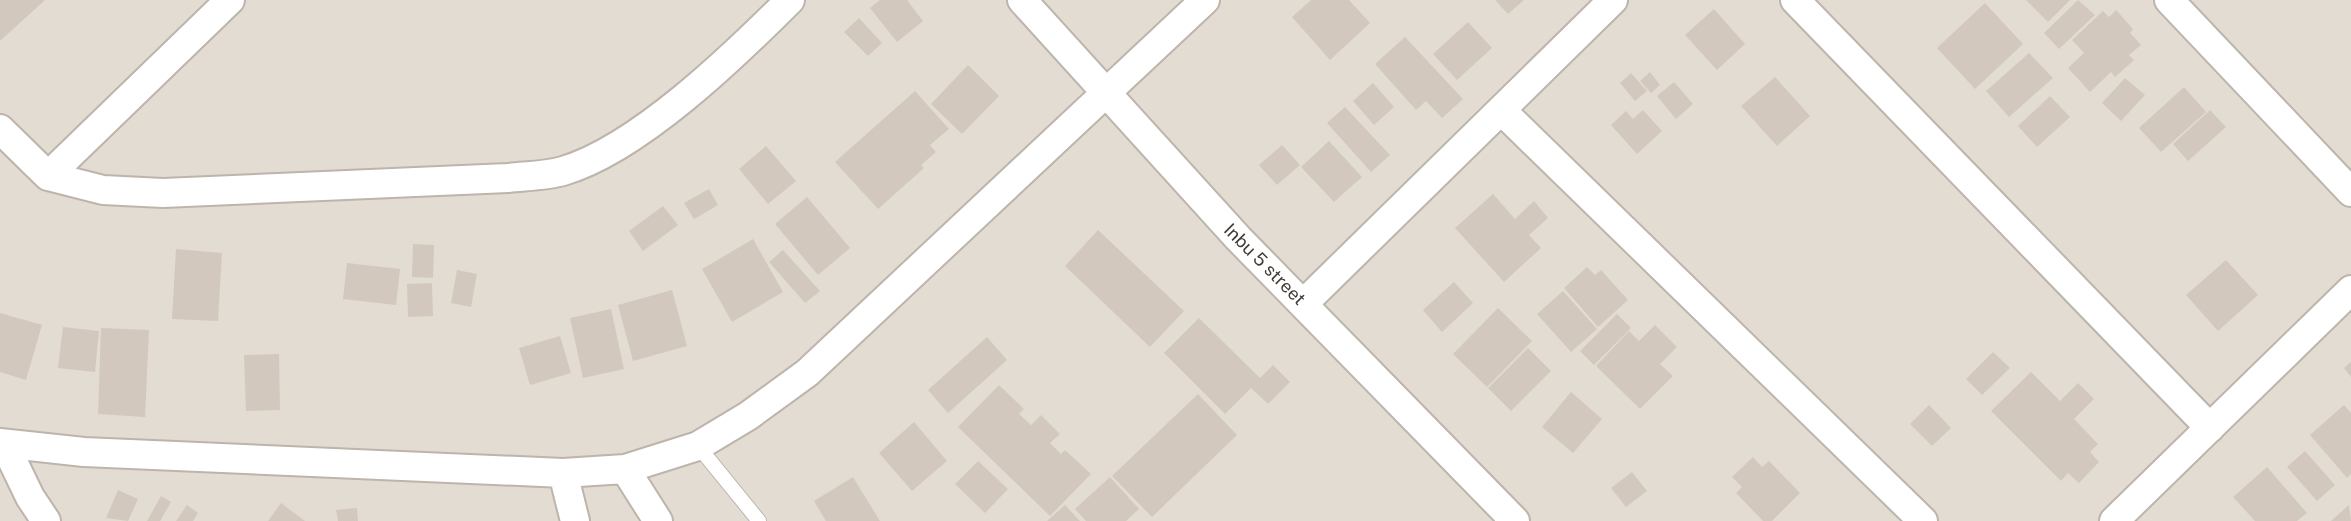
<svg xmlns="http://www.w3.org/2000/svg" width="2351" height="521" font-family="'Public Sans',sans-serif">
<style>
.residential{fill:#e3dcd3}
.building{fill:#d3c8be}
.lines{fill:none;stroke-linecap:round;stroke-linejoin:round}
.lane-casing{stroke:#bdb4ab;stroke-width:16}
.street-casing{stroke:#bdb4ab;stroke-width:32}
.lane{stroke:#fff;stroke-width:14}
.street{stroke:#fff;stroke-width:28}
.labels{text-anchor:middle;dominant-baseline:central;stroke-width:4.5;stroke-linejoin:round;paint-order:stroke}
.street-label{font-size:18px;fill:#413b35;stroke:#fff}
</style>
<rect width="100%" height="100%" fill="#f0ebe4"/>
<path class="residential" d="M0 0H2351V521H0Z"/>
<path class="building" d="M0 0H45L0 41Z
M880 0H907L923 21 897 42 870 8Z
M1311 0H1349L1370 23 1330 60 1292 17Z
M1495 0H1524L1508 14Z
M2026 0H2070L2048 22Z
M2078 0 2095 15 2059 49 2044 33Z
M1985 3 2023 44 1975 89 1937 48Z
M1714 9 1745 44 1717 70 1685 35Z
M2116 10 2133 29 2130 33 2141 45 2129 55 2134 60 2115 77 2111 72 2090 92 2068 68 2084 53 2072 40 2103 11 2109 17Z
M859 18 882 43 868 56 844 32Z
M1468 22 1492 48 1457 80 1433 54Z
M1405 37 1463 99 1442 118 1426 101 1416 110 1375 64Z
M2029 53 2053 78 2009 117 1986 91Z
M968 65 999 96 962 134 931 104Z
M1650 72 1660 85 1651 93 1640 81Z
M1631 73 1647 91 1635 101 1620 83Z
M1775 77 1810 116 1777 146 1741 106Z
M2125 78 2145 95 2121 121 2102 103Z
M1674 82 1693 104 1676 119 1657 96Z
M1373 83 1394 107 1374 125 1353 101Z
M2184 87 2206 112 2161 152 2139 128Z
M915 91 949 129 930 145 936 152 921 165 924 168 878 209 835 162Z
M2050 96 2070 117 2037 147 2018 126Z
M1345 107 1390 155 1371 172 1327 123Z
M1643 110 1662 131 1637 154 1611 125 1626 111 1633 119Z
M2210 110 2226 127 2188 161 2173 144Z
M1329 141 1362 177 1334 202 1301 167Z
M1282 145 1300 165 1277 185 1259 165Z
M766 146 796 181 768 204 739 169Z
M709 189 718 205 694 219 684 203Z
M1493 194 1515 219 1534 201 1548 218 1529 235 1541 248 1504 282 1455 228Z
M807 197 850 248 818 275 775 224Z
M663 206 678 225 643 251 629 231Z
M1098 230 1184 311 1150 347 1065 266Z
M753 239 783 292 732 322 702 269Z
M413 244 434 245 433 278 412 277Z
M176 249 222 253 218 321 172 319Z
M783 250 820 291 805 303 769 262Z
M2226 260 2258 295 2218 331 2186 295Z
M347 263 400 269 396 305 343 299Z
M1587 267 1595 275 1601 270 1628 300 1598 327 1564 288Z
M457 270 477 274 471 307 451 303Z
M1454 282 1473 303 1442 332 1423 310Z
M432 283 433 316 408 317 407 284Z
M672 290 687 346 633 361 618 305Z
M1563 291 1597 329 1571 352 1537 314Z
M1498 308 1532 341 1487 387 1453 354Z
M611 309 624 369 583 378 570 318Z
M0 313 42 325 26 380 0 372Z
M1617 314 1631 328 1594 365 1580 351Z
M1199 318 1260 378 1273 365 1290 382 1268 404 1251 388 1225 414 1164 353Z
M1655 325 1677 347 1660 364 1673 376 1640 409 1596 366 1629 331 1639 341Z
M63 327 99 331 95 372 58 368Z
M101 328 149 330 145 417 98 414Z
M560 336 571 373 530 385 519 348Z
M987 337 1007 360 948 413 928 390Z
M1528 348 1551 371 1511 411 1488 388Z
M1993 352 2010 368 1982 395 1966 379Z
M279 354 280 410 246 411 244 355Z
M2351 362V377L2344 368Z
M2031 372 2060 401 2078 383 2094 399 2074 419 2098 444 2090 452 2099 462 2079 483 2068 473 2061 481 1991 411Z
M999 385 1024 409 1019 414 1031 425 1041 415 1060 434 1050 443 1061 454 1065 450 1091 474 1050 516 958 427Z
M1571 392 1602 419 1573 453 1542 427Z
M1198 394 1237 435 1152 517 1112 476Z
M1929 405 1951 428 1932 446 1910 424Z
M2344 405 2351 413V474L2347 478 2310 435Z
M914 422 947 461 912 491 879 453Z
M2305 451 2335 485 2317 501 2287 467Z
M1753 457 1762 467 1769 461 1800 493 1772 521H1763L1736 493 1742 487 1732 477Z
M978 461 1008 489 985 513 955 484Z
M2267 467 2307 513 2297 521H2255L2233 497Z
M1632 472 1647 491 1626 507 1611 488Z
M853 477 880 521H826L814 501Z
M1110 477 1139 509 1126 521H1086L1075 509Z
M118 490 138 499 128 521 106 518Z
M161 496 171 502 160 521H147Z
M281 503 305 521H268Z
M187 505 198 513 193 521H176Z
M1065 505 1080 521H1047Z
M2349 505 2351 521H2331Z
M357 508 358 521H338L336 510Z"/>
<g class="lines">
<defs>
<path id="lane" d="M698 446 759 521"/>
<path id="street" d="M1022 0 1238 238 1515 521
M1795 0 2210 428
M2169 0 2351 192
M1501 110 1923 521
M0 129 48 176 103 190 163 193 508 178C525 176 546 176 563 171 638 149 734 56 790 0
M48 176 230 0
M1304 303 1613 0
M0 443 84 452 563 473 625 469 698 446 748 416 807 373 1205 0
M5 445 30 497 46 521
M625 469 658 521
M563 473 575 521
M2114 521 2351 290"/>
</defs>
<use href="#lane" class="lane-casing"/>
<use href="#street" class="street-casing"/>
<use href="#lane" class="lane"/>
<use href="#street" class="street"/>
</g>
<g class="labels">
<g class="street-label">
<text transform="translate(1265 264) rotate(45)">Inbu 5 street</text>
</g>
</g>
</svg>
